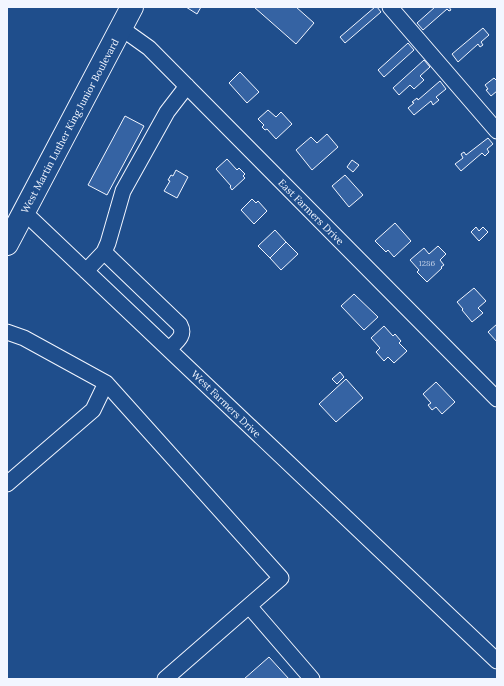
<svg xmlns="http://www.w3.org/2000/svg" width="504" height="686" font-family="Lora,serif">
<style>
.building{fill:#3563a3;stroke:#f2f6ff}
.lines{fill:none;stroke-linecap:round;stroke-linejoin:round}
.minor-casing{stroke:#f2f6ff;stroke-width:17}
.highway-casing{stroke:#f2f6ff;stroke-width:24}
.minor{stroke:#1f4e8c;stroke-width:15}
.highway{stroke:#1f4e8c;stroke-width:22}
.labels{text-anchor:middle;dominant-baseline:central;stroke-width:3;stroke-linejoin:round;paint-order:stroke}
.number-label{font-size:8px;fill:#c3d1e8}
.street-label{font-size:10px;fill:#f2f6ff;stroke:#1f4e8c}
</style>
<rect width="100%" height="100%" fill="#1f4e8c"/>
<path class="building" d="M186 7H201L197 14Z
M254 7H296L314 23 296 44Z
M375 7H377L381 12 345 43 340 37Z
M435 7H449L451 10 449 11 447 9 423 30 417 23Z
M483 28 489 35 481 42 483 45 480 47 478 44 458 62 452 54Z
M408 43 414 50 384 77 378 70Z
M424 60 430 67 420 76 424 80 414 89 410 85 399 95 393 88Z
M240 72 259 92 247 103 229 83Z
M494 78 497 81V91L491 96 486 90 488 89 485 85Z
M440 81 446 89 436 97 439 100 433 105 431 101 414 115 408 108 414 103 412 102 417 98 418 100Z
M268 110 276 117 281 112 292 124 276 139 267 129 265 130 262 127 264 125 258 119Z
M125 116 144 126 107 195 88 185Z
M327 134 338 147 312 170 296 150 311 137 317 143Z
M488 138 493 144 487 149 489 152 485 156 482 153 461 171 455 164 463 158 461 154 464 152 466 155Z
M227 159 237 170 239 168 245 174 243 176 245 178 232 190 230 187 231 186 216 169Z
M352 160 359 165 353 172 347 167Z
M176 170 188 177 177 198 164 191 170 181 168 180 171 175 173 176Z
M345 175 363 195 349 207 332 186Z
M252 199 256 203 258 201 267 211 254 224 241 210Z
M395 223 411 241 394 257 388 250 386 252 375 241Z
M476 227 479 231 483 227 488 232 479 241 471 232Z
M275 230 286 242 270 258 258 246Z
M286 242 298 254 281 270 270 258Z
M438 246 446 254 440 260 444 265 441 267 442 268 427 282 417 272 419 270 410 260 424 248 429 254Z
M474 288 486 301 478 308 483 313 472 322 462 310 463 309 457 302Z
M354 294 378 317 364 330 341 306Z
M497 324V342L488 332Z
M384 326 393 336 395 334 401 341 399 343 407 351 394 363 388 357 384 361 376 352 380 348 371 338Z
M340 372 344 377 337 384 332 379Z
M346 379 363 398 336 422 319 404Z
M436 382 455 402 442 414 436 407 432 410 428 405 431 403 423 394Z
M269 657 289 679H244Z"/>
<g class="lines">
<defs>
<path id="minor" d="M390 7 497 131
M121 28 149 48 497 399
M24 212 497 661
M104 252 180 325C186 336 176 342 169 349
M86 271 104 252 108 243 123 191 167 112 187 86
M7 332 24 338 106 383 281 578 165 679
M7 484 93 410 106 383
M249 606 312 679"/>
<path id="highway" d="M7 244 132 7"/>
</defs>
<use href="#minor" class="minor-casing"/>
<use href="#highway" class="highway-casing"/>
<use href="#minor" class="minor"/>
<use href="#highway" class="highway"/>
</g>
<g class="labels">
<g class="number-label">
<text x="427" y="263">1286</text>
</g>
<g class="street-label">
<text transform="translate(70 126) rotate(-62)">West Martin Luther King Junior Boulevard</text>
<text transform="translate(311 212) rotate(45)">East Farmers Drive</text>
<text transform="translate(226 404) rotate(44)">West Farmers Drive</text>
</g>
</g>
<rect width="504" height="686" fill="none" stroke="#f2f6ff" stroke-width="16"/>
</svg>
